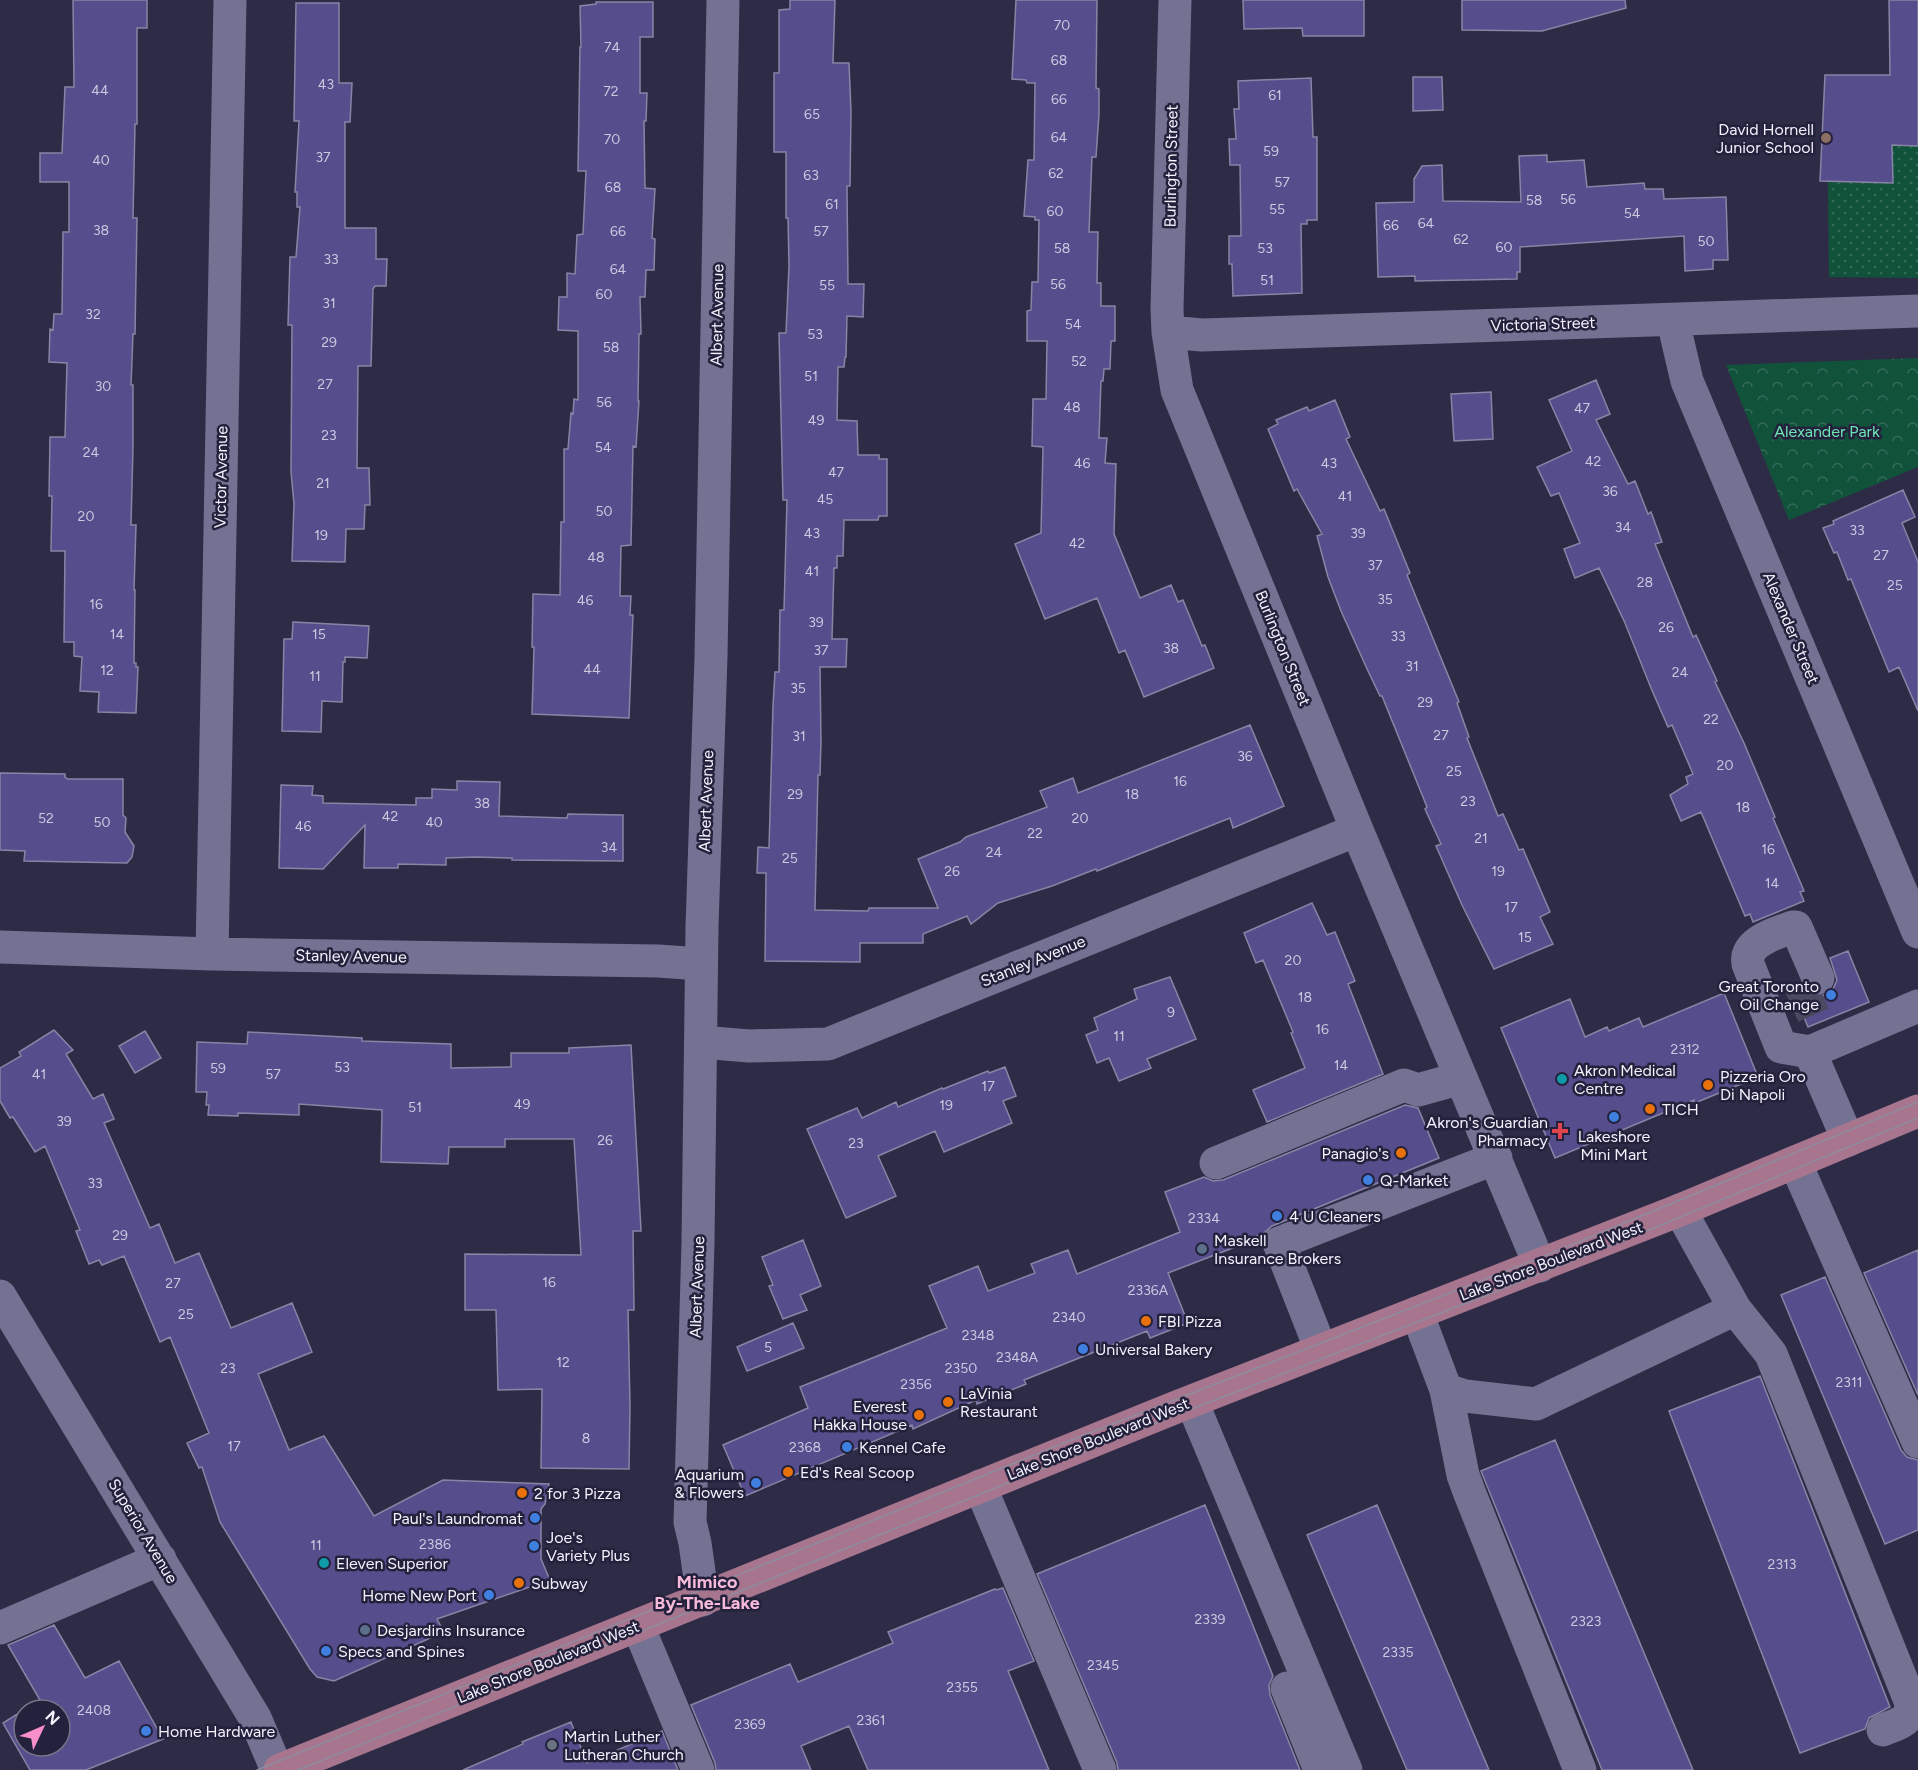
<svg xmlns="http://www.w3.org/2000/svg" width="1918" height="1770" font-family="Figtree,sans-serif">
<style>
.grass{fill:url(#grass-dots)}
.park{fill:url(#park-crowns)}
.building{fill:#564e8c;stroke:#8785a5;stroke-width:1.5;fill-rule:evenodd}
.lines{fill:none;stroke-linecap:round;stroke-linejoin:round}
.minor-tunnel{stroke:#4b4961;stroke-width:33;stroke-dasharray:33 16;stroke-linecap:butt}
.minor{stroke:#747292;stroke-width:33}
.major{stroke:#a8758e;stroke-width:33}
.tram{stroke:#8e8c9f;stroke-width:1.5}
.education-dot{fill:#8d6e63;stroke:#24213c;stroke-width:2}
.shop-dot{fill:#3f7fe0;stroke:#24213c;stroke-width:2}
.culture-dot{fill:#0f9aa8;stroke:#24213c;stroke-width:2}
.food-dot{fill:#e8710a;stroke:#24213c;stroke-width:2}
.health-dot{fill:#e0444e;stroke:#24213c;stroke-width:2}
.service-dot{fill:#5c6f8a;stroke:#24213c;stroke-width:2}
.worship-dot{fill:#6b7280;stroke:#24213c;stroke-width:2}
.labels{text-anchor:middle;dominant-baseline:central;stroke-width:5;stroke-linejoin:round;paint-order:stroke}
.number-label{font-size:14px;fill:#cbc8e0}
.poi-label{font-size:16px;fill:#f2f1fc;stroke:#24213c;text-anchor:start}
.street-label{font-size:16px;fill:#f2f1fc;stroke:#24213c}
.park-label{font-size:16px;fill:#6ce3b2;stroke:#24213c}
.neighbourhood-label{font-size:18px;font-weight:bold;fill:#f7bada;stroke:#24213c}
</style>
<defs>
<pattern id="grass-dots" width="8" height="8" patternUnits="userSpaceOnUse" patternTransform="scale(1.5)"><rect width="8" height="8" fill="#11523b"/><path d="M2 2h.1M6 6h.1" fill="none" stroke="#346b58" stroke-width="1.8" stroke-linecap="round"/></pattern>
<pattern id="park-crowns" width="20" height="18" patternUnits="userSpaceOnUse" patternTransform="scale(1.5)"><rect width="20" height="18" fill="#11523b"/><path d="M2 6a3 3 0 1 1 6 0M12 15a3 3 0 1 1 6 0" fill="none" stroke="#346b58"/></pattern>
</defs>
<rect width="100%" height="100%" fill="#2e2b46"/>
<path class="grass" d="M1892 145 1918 146V278L1829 277 1828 182 1892 183Z"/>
<path class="park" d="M1918 358V467L1789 520 1726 365Z"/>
<path class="building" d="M73 0H147V28H137V124H135L133 218H137L135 334H133L131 385H133V447L131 525H136L134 590H135L134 663H136V667H138L136 713 98 712 99 692 80 691 82 657 74 656V642H64L65 551H51L52 496H49L50 437H65L67 363 49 362 50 329 53 330 54 314H62L63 232H69V182H40V153H62L65 87H74Z
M790 0H835L833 63H849L851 112 850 186H847L848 284H864L863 317 847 316 846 357H845L844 367H838L837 420 857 421 858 455H879V459H887V516H879L878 520H844L843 556H837V568H834L832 639H847L846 667H820L821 741 820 775H818L815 910 868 911 869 908H938L918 859 960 842 966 837 1047 807 1040 791 1073 778 1078 793 1250 725 1284 806 1233 828 1230 818 1097 871 1096 869 1052 886 998 903 971 924 967 916 923 934V943H860V962L765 961 766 873H757L758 847 769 848 773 706 775 672H779L780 610H784L787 500H783L779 333H786L789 266 788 218H786V152H774V73H779V10L790 9Z
M1016 0H1097L1096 88 1099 89V114L1096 157H1092L1089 232H1098L1097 283H1101V306H1115V341H1111L1110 369H1104L1103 381H1101L1099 438H1107L1105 463 1116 464 1114 534 1140 598 1171 585 1178 602 1183 600 1202 646 1205 645 1214 668 1144 697 1125 650 1119 653 1097 598 1045 619 1015 544 1041 533 1043 447 1032 446 1033 399H1046L1047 341H1027V311L1031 310 1032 282H1038L1039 220H1035V217L1024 216 1028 160H1034L1035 83H1027L1026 80 1012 79Z
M1243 0H1364V36H1303L1302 28 1244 29Z
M1462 0H1625L1626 8 1542 31 1462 30Z
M1889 0H1918V146L1892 145 1893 183 1820 181 1825 75H1890Z
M596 2H653V37H640V93H647L646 121H644L645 188 655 189 652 238 655 239 654 270H646L645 297H640L641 334H639L638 401H639L636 447 633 446 631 545 621 546 620 596H631L630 615H633L629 718 532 714 534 647H532L533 594 560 595 561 522H564V449H568L571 413 573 414 574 399 578 400V331L558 330 559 297H567V273L575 274 577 235 583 234 586 171H578L580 47H581L580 6 596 4Z
M296 3H339V83H352L350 122H345V228H376V259H387L386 286H375L373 289 371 366H358L357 468H369L370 505H365L364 529H346L345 562 292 561 294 504 291 472 292 325H288L290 257H296L300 207H297V192H295L299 121H294Z
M1413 77H1442L1443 110 1413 111Z
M1311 78 1313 137H1317V220H1307V224H1301L1302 293 1233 296 1232 264H1229V236H1241L1240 165H1230L1229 139H1236L1234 109H1239L1238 81Z
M1547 155V162L1584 160 1587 187 1644 183 1645 189H1663L1664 199 1726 197 1728 260H1713V269L1685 271 1684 236 1520 247V272H1517V279L1415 281V276L1378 277 1376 203 1414 202V179L1422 166 1442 165 1443 201 1521 202 1519 156Z
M1596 380 1610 414 1596 420 1628 484 1635 481 1648 514 1651 512 1662 542 1655 544 1693 637 1696 635 1717 681 1715 682 1744 743 1775 817 1773 818 1804 891 1800 892 1804 901 1753 922 1750 914 1745 916 1701 812 1681 821 1670 795 1688 784 1686 777 1693 774 1672 725 1668 727 1651 688 1625 623 1599 568 1575 578 1564 549 1580 543 1559 493 1551 496 1537 467 1572 451 1549 400Z
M1491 392 1493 439 1454 441 1451 394Z
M1335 400 1350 437 1346 439 1380 511 1384 509 1410 573 1407 575 1459 702 1457 703 1469 737 1467 738 1498 816 1503 814 1519 850 1523 849 1550 912 1540 917 1553 944 1494 969 1462 905 1436 846 1441 844 1425 809 1427 807 1382 696H1380L1368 671 1341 611 1328 577 1317 536 1322 534 1297 489 1294 491 1268 429 1278 424 1276 420 1307 407 1309 411Z
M1903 490 1915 517 1902 523 1918 562V711L1899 667 1889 672 1851 579 1848 580 1837 552 1834 553 1823 528 1834 524 1833 521Z
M293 622 369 626 367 658 345 657V662H343L342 702 322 701 321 732 282 731 284 639H292Z
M0 773 65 774V777L68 779H123V815L126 818 125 832 134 846 132 857 127 863 24 861 25 851 0 850Z
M457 781 500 782 499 816 567 818 568 814 623 815V861L512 860V858L475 857 446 858V865L398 864V868H364L365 825 323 869 279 868 281 785 313 786 312 795 323 796V803L416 805V798H432V789L457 790Z
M1312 903 1327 935 1335 932 1355 981 1348 984 1383 1074 1267 1122 1253 1090 1305 1068 1291 1033 1293 1032 1263 960 1256 963 1244 933Z
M1848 951 1869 1002 1808 1027 1792 988 1801 985 1806 993 1815 996 1826 995 1833 989 1837 980 1830 958Z
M1170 977 1196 1039 1147 1059 1151 1068 1119 1081 1109 1058 1097 1063 1086 1035 1098 1030 1094 1018 1137 999 1134 989Z
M1724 993 1758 1077 1695 1103 1694 1100 1555 1158 1501 1028 1570 999 1585 1037 1607 1027 1609 1031 1639 1018 1643 1027Z
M54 1030 73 1050 66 1054 93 1099 103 1094 114 1119 104 1123 150 1228 159 1224 175 1263 199 1253 231 1328 292 1303 312 1352 258 1374 289 1450 324 1436 374 1516 443 1480 549 1484 545 1504 541 1509V1559L550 1580 437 1619 444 1632 334 1681 317 1677 310 1669 220 1522 202 1467 199 1468 187 1443 209 1433 170 1337 160 1342 124 1256 102 1265 99 1260 89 1264 76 1231 80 1230 45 1146 35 1152 13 1117 10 1118 0 1101V1068L21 1056 19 1052Z
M145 1031 161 1058 135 1073 119 1046Z
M248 1032 362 1038V1041L451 1044V1068L511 1067V1053H569V1048L631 1045 641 1231H633L634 1310H628L630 1406 629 1469 541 1468 542 1389 498 1390 496 1310H465V1254L581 1255 574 1139H505V1147H449L448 1164 381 1162 382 1110 299 1104V1115L238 1113V1116L208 1115 209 1105H206L207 1092H196L197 1042 247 1044Z
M1005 1067 1016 1096 1003 1101 1012 1123 944 1152 935 1131 878 1156 896 1196 846 1218 807 1129 857 1108 862 1118 896 1102 898 1107 942 1088 943 1089 988 1071 989 1073Z
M1405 1105 1418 1108 1439 1158 1272 1226 1264 1233 1242 1242 1243 1244 1168 1273 1188 1323 1150 1338 1147 1331 1024 1380 1026 1384 977 1404 976 1400 913 1429 912 1425 745 1496 723 1445 808 1408 800 1387 947 1328 929 1286 978 1266 988 1291 1035 1273 1031 1264 1068 1250 1077 1274 1180 1232 1165 1192 1204 1177 1213 1181 1223 1180Z
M803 1240 821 1286 800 1295 807 1310 783 1319 769 1286 773 1285 762 1257Z
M1918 1250V1395L1864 1273Z
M1825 1277 1901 1450 1907 1457 1918 1460V1530L1885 1544 1781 1295Z
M793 1323 804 1348 747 1371 737 1347Z
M1760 1376 1890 1707 1869 1718 1865 1729 1800 1753 1669 1411Z
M1555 1440 1693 1770H1602L1481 1471Z
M1205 1505 1273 1676 1269 1685 1270 1695 1300 1770H1118L1117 1763 1037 1574Z
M1377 1505 1489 1770H1407L1307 1535Z
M1003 1588 1034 1661 1008 1671 1049 1770H868L849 1726 801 1746 811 1770H716L715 1763 691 1705 790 1664 798 1682 893 1643 888 1632 995 1589 996 1590Z
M54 1625 85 1678 119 1661 163 1739 86 1770H30L3 1723 40 1700 8 1645ZM24 1710H60V1746H24Z
M571 1722 587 1763 662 1731 678 1770H463L523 1744 522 1742Z"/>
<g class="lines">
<path class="minor-tunnel" d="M1800 985 1817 1023"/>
<path class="minor" d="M1175 0 1167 309 1168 332 1177 390 1357 830 1540 1266
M1673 321 1687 381 1918 932
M1168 332 1202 335 1918 311
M0 947 212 954 658 961 701 964
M212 954 230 0
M1818 978 1796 927H1793C1777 933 1744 941 1748 964L1781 1047 1810 1052 1848 1140
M701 1042 749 1046 828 1044 1357 830
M1810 1052 1918 1006
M1795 1162 1918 1442
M1216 1163 1404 1085 1418 1090 1461 1078
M1680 1210 1735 1309 1771 1354 1911 1703C1911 1722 1899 1723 1883 1730
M0 1296 255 1718 277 1770
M1417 1313 1446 1390 1465 1396 1536 1404 1735 1309
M1321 1350 1279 1243 1496 1158
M1446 1390 1463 1475 1470 1494 1580 1770
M1192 1402 1346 1770
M980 1486 1100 1770
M703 1600 695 1543 690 1522 698 1242 702 927 711 657 723 0
M638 1626 698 1770
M0 1628 160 1559
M1287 1688 1320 1770"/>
<path class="major" d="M280 1770 1174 1408 1680 1210 1918 1111"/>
<path class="tram" d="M257 1770 1064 1443 1537 1259 1918 1102
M298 1770 1176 1415 1482 1297 1625 1240 1918 1118"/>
</g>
<circle class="education-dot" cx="1826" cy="138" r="6"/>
<g class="shop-dot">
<circle cx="1831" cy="995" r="6"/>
<circle cx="1614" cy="1117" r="6"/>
<circle cx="1368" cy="1180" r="6"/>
<circle cx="1277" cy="1216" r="6"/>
<circle cx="1083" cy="1349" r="6"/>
<circle cx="847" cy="1447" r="6"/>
<circle cx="756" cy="1483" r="6"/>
<circle cx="535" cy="1518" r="6"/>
<circle cx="534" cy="1546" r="6"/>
<circle cx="489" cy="1595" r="6"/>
<circle cx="326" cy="1651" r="6"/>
<circle cx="146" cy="1731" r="6"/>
</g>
<g class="culture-dot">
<circle cx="1562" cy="1079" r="6"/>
<circle cx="324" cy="1563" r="6"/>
</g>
<g class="food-dot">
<circle cx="1708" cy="1085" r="6"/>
<circle cx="1650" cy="1109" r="6"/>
<circle cx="1401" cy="1153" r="6"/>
<circle cx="1146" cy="1321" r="6"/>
<circle cx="948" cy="1402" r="6"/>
<circle cx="919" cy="1415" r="6"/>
<circle cx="788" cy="1472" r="6"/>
<circle cx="522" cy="1493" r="6"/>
<circle cx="519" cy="1583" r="6"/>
</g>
<path class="health-dot" d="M1557 1122h6v6h6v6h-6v6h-6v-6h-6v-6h6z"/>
<g class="service-dot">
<circle cx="1202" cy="1249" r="6"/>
<circle cx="365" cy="1630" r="6"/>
</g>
<circle class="worship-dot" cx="552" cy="1745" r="6"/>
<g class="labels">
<g class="number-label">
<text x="1062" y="25">70</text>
<text x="612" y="47">74</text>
<text x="1059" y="60">68</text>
<text x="326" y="84">43</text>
<text x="100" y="90">44</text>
<text x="611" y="91">72</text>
<text x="1275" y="95">61</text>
<text x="1059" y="99">66</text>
<text x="812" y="114">65</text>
<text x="1059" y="137">64</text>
<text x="612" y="139">70</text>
<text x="1271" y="151">59</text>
<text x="323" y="157">37</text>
<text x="101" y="160">40</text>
<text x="1056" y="173">62</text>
<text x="811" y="175">63</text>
<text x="1282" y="182">57</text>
<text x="613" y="187">68</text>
<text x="1568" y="199">56</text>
<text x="1534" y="200">58</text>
<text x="832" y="204">61</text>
<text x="1277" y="209">55</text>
<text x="1055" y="211">60</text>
<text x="1632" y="213">54</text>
<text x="1426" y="223">64</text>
<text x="1391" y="225">66</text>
<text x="101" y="230">38</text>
<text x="618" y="231">66</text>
<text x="821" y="231">57</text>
<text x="1461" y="239">62</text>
<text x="1706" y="241">50</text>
<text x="1504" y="247">60</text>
<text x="1062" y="248">58</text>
<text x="1265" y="248">53</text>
<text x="331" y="259">33</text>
<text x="618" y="269">64</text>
<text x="1267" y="280">51</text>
<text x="1058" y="284">56</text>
<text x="827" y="285">55</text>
<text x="604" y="294">60</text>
<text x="329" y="303">31</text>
<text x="93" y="314">32</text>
<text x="1073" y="324">54</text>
<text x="815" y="334">53</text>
<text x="329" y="342">29</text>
<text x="611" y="347">58</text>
<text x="1079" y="361">52</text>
<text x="811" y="376">51</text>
<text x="325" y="384">27</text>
<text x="103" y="386">30</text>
<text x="604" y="402">56</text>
<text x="1072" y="407">48</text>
<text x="1582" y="408">47</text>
<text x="816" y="420">49</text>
<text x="329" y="435">23</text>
<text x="603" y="447">54</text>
<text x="91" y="452">24</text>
<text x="1593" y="461">42</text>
<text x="1082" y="463">46</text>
<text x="1329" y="463">43</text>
<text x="836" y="472">47</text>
<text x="323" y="483">21</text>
<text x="1610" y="491">36</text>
<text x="1345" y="496">41</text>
<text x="825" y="499">45</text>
<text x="604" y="511">50</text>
<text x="86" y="516">20</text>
<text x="1623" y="527">34</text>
<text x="1857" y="530">33</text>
<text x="812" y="533">43</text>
<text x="1358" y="533">39</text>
<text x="321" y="535">19</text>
<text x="1077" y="543">42</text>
<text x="1881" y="555">27</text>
<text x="596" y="557">48</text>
<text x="1375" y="565">37</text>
<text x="812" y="571">41</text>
<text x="1645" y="582">28</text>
<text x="1895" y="585">25</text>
<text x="1385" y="599">35</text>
<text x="585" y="600">46</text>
<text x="96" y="604">16</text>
<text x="816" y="622">39</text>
<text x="1666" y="627">26</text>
<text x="117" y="634">14</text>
<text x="319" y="634">15</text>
<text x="1398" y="636">33</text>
<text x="1171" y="648">38</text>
<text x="821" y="650">37</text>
<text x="1412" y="666">31</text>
<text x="592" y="669">44</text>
<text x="107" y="670">12</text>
<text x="1680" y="672">24</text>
<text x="315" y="676">11</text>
<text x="798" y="688">35</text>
<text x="1425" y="702">29</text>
<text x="1711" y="719">22</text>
<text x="1441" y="735">27</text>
<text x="799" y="736">31</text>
<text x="1245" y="756">36</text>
<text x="1725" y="765">20</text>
<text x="1454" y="771">25</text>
<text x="1180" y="781">16</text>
<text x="795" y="794">29</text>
<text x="1132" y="794">18</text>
<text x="1468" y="801">23</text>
<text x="482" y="803">38</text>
<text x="1743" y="807">18</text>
<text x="390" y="816">42</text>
<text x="46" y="818">52</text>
<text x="1080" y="818">20</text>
<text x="102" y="822">50</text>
<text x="434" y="822">40</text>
<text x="303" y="826">46</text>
<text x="1035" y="833">22</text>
<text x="1481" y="838">21</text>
<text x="609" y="847">34</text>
<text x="1768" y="849">16</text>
<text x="994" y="852">24</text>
<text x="790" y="858">25</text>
<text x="952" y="871">26</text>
<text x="1498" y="871">19</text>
<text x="1772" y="883">14</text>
<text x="1511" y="907">17</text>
<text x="1525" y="937">15</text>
<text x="1293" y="960">20</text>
<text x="1305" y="997">18</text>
<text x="1171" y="1012">9</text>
<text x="1322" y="1029">16</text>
<text x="1119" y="1036">11</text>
<text x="1685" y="1049">2312</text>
<text x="1341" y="1065">14</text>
<text x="342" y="1067">53</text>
<text x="218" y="1068">59</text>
<text x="39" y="1074">41</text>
<text x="273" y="1074">57</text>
<text x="988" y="1086">17</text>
<text x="522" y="1104">49</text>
<text x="946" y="1105">19</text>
<text x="415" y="1107">51</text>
<text x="64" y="1121">39</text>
<text x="605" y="1140">26</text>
<text x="856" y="1143">23</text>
<text x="95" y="1183">33</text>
<text x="1204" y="1218">2334</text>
<text x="120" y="1235">29</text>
<text x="549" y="1282">16</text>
<text x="173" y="1283">27</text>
<text x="1148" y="1290">2336A</text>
<text x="186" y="1314">25</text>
<text x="1069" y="1317">2340</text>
<text x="978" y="1335">2348</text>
<text x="768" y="1347">5</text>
<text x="1017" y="1357">2348A</text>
<text x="563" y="1362">12</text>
<text x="228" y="1368">23</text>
<text x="961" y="1368">2350</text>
<text x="1849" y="1382">2311</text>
<text x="916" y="1384">2356</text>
<text x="586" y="1438">8</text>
<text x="234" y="1446">17</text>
<text x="805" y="1447">2368</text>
<text x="435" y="1544">2386</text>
<text x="316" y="1545">11</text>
<text x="1782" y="1564">2313</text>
<text x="1210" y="1619">2339</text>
<text x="1586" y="1621">2323</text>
<text x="1398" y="1652">2335</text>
<text x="1103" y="1665">2345</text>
<text x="962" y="1687">2355</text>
<text x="94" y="1710">2408</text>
<text x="871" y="1720">2361</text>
<text x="750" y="1724">2369</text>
</g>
<g class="poi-label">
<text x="1814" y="129" text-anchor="end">David Hornell<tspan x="1814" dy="18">Junior School</tspan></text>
<text x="1819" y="986" text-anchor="end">Great Toronto<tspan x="1819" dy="18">Oil Change</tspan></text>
<text x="1574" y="1070">Akron Medical<tspan x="1574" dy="18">Centre</tspan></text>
<text x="1720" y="1076">Pizzeria Oro<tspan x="1720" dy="18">Di Napoli</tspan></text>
<text x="1662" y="1109">TICH</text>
<text x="1548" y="1122" text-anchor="end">Akron's Guardian<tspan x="1548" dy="18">Pharmacy</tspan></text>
<text x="1614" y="1136" text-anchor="middle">Lakeshore<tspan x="1614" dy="18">Mini Mart</tspan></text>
<text x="1389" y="1153" text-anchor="end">Panagio's</text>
<text x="1380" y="1180">Q-Market</text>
<text x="1289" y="1216">4 U Cleaners</text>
<text x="1214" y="1240">Maskell<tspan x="1214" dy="18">Insurance Brokers</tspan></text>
<text x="1158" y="1321">FBI Pizza</text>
<text x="1095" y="1349">Universal Bakery</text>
<text x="960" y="1393">LaVinia<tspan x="960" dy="18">Restaurant</tspan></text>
<text x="907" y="1406" text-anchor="end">Everest<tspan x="907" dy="18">Hakka House</tspan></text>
<text x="859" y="1447">Kennel Cafe</text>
<text x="800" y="1472">Ed's Real Scoop</text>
<text x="744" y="1474" text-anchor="end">Aquarium<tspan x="744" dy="18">&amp; Flowers</tspan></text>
<text x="534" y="1493">2 for 3 Pizza</text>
<text x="523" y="1518" text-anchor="end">Paul's Laundromat</text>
<text x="546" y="1537">Joe's<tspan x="546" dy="18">Variety Plus</tspan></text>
<text x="336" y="1563">Eleven Superior</text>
<text x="531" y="1583">Subway</text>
<text x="477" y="1595" text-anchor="end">Home New Port</text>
<text x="377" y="1630">Desjardins Insurance</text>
<text x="338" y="1651">Specs and Spines</text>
<text x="158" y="1731">Home Hardware</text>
<text x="564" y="1736">Martin Luther<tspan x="564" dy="18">Lutheran Church</tspan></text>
</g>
<g class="street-label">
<text transform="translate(1171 166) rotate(-89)">Burlington Street</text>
<text transform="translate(717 315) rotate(-89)">Albert Avenue</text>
<text transform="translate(1543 324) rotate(-2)">Victoria Street</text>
<text transform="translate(221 477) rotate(-89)">Victor Avenue</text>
<text transform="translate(1791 628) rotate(67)">Alexander Street</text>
<text transform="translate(1283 648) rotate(68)">Burlington Street</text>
<text transform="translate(706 801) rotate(-88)">Albert Avenue</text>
<text transform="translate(351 956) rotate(1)">Stanley Avenue</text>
<text transform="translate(1033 961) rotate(-22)">Stanley Avenue</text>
<text transform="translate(1551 1261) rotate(-21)">Lake Shore Boulevard West</text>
<text transform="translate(697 1287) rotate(-88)">Albert Avenue</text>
<text transform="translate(1098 1439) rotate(-22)">Lake Shore Boulevard West</text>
<text transform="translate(143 1531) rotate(59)">Superior Avenue</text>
<text transform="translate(548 1662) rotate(-22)">Lake Shore Boulevard West</text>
</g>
<g class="park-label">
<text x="1827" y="431">Alexander Park</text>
</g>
<g class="neighbourhood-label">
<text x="707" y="1582">Mimico<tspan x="707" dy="21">By-The-Lake</tspan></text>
</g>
</g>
<g transform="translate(42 1728) rotate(46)"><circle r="28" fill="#24213c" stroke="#767489" stroke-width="1.5"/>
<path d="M0-4.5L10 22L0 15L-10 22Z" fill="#f98fca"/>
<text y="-9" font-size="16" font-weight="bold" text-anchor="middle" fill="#f2f1fc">N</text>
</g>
</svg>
